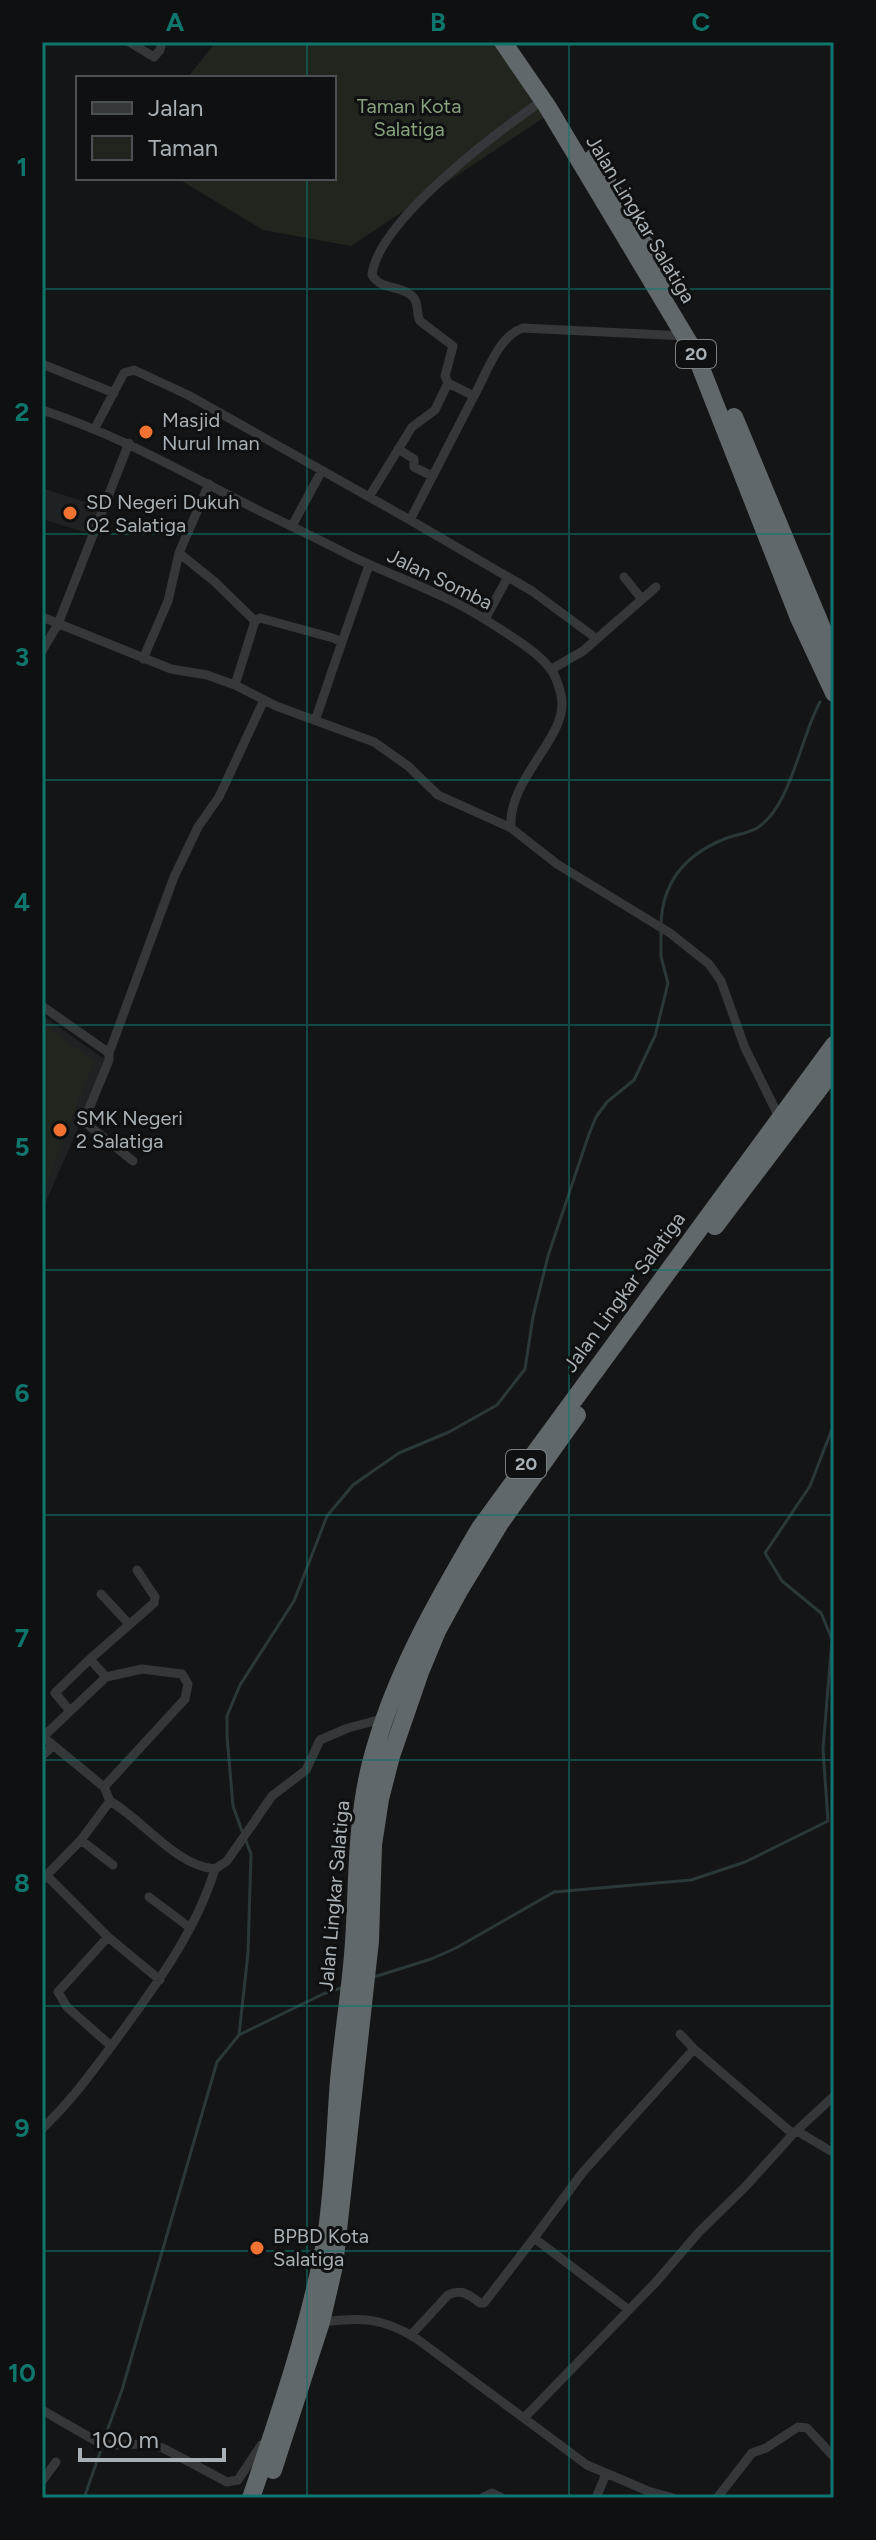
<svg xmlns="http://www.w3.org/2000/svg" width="876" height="2540" font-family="Figtree,sans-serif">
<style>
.built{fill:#202123}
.green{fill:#20261e}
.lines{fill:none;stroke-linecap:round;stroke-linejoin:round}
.stream{stroke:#2b383a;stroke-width:3}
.street{stroke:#35383b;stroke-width:9}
.highway{stroke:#61686c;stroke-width:18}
.grid{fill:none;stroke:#0f766e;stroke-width:2;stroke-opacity:0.55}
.poi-dot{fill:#f27231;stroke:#0f1011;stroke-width:3}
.labels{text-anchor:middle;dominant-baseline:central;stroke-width:6;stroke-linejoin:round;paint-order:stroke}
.shield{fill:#0f1011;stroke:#798084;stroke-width:2}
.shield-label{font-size:18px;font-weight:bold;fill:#a6b0b6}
.park-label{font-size:20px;fill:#87a17d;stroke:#0f1011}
.street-label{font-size:20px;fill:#a6b0b6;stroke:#0f1011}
.poi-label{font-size:20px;fill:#a6b0b6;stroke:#0f1011;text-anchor:start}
.neatline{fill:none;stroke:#0f766e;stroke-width:3}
.grid-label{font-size:26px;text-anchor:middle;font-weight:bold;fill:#0f766e}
</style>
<rect width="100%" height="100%" fill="#141516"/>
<path class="built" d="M42 488 101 507 90 534 42 519Z
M42 1015 107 1061 42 1211Z"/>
<path class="green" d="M216 42H494L545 117 351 246 263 230 177 178H334V78H187Z
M42 1024 94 1061 43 1193H42Z"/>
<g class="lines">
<path class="stream" d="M661 925C662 884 684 856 722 840 732 835 747 834 757 828 791 807 800 738 820 702
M243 1834 233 1806 227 1736V1716L240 1685 294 1601 327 1516 353 1485 399 1453 449 1432 497 1405 525 1369 533 1317 548 1256 589 1134 596 1117 607 1102 634 1080 655 1036 668 983 661 957V932
M374 1977 431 1959 456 1948 554 1892 691 1880 745 1862 828 1821 823 1749 832 1639 821 1613 782 1581 765 1553 810 1486 834 1424
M239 2035 248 1953 251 1854 246 1841
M104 2439 122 2390 217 2062 239 2035 323 1994 344 1987
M84 2498 102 2447"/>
<path class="street" d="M129 42 154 57 160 50 162 42
M42 364 114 393
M474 396C486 375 498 336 523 328L685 336
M42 410C120 435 189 476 262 512 291 526 320 540 349 555 394 577 444 593 486 620 506 633 534 649 549 667 555 674 559 686 561 695 571 736 507 777 511 828L557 864 670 933 709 964 721 981 745 1048 780 1119
M95 428 124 373 134 370 188 395 410 520 532 591 597 639
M398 449 414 459V467L432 476
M369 497 412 427 435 410 448 383 445 376 453 346 420 321C417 315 418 308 416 302 409 284 381 292 372 275 378 220 499 131 543 100
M410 520 474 396 448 383
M292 526 321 472
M179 553 209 484
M624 577 641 598
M42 617 171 669 207 675 235 685 276 706 374 742 408 766 438 795 511 828
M485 619 508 577
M342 642 369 565
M42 651 58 624 129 443
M143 659 168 601 179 553 215 582 255 621
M552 669 583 651 656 587
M235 685 255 621 260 618 333 638 342 642 316 718
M42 1006 109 1053 174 877 198 827 219 797 264 700
M109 1053V1060L86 1116 88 1125 133 1161
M101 1594 129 1624
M90 1659 154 1603 155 1597 137 1570
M70 1711 55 1693 90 1659 106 1677
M42 1736 104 1787 110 1801
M43 1737 106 1677 142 1669 182 1674 188 1684 185 1699 104 1787
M42 1756 53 1746
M81 1840 113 1865
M47 1876 108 1937 160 1980
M42 1880 81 1840 110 1801C144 1821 176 1866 215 1869L227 1861 272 1796 306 1770 320 1740 348 1728 386 1718
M149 1897 189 1927
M108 1937 58 1992 67 2007 111 2046
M680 2034 694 2049 793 2134
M42 2129C71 2101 89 2076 113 2044 153 1989 195 1934 215 1869
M797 2131 834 2153
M629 2310 534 2238 583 2172 694 2049
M321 2322C361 2317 382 2317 417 2339L587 2465 648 2491 673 2498
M411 2335 448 2295C462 2288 469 2295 480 2303H484L534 2238
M42 2410 96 2441 111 2445 147 2444 163 2448 227 2482 238 2480 261 2445
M524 2418 656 2282 699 2232 745 2187 793 2134 834 2096
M42 2481 56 2462
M482 2498 492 2493 502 2498
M596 2498 606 2474
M717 2498 752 2453 766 2448 798 2427 807 2428 834 2457"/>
<path class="highway" d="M503 42 547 106 695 353 799 618 834 693
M593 158 668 284
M734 417 834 657
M715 1226 834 1069
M273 2470 321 2322 334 2266 370 1941 373 1845 380 1799 391 1756 420 1672 437 1631 460 1589 500 1523 577 1415
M251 2498C279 2416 311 2322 326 2237 334 2186 335 2132 339 2080 343 2035 351 1988 354 1942 358 1881 356 1822 371 1763 393 1677 436 1603 480 1528L834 1045"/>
</g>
<path class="grid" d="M307 42V78M569 42V2498M307 178V2498M42 289H834M42 534H834M42 780H834M42 1025H834M42 1270H834M42 1515H834M42 1760H834M42 2006H834M42 2251H834"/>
<g class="poi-dot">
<circle cx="146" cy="432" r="8"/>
<circle cx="70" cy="513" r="8"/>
<circle cx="60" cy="1130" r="8"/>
<circle cx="257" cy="2248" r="8"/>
</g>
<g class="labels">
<g class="shield">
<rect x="676" y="340" width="40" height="28" rx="6"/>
<rect x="506" y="1450" width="40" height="28" rx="6"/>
</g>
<g class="shield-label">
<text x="696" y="354">20</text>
<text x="526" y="1464">20</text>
</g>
<g class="park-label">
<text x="409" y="106">Taman Kota<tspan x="409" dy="23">Salatiga</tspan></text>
</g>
<g class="street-label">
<text transform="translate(641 219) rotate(59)">Jalan Lingkar Salatiga</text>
<text transform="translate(440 579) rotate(26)">Jalan Somba</text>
<text transform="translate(624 1292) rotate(-54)">Jalan Lingkar Salatiga</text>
<text transform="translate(334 1896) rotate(-85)">Jalan Lingkar Salatiga</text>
</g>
<g class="poi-label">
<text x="162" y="420">Masjid<tspan x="162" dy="23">Nurul Iman</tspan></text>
<text x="86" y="502">SD Negeri Dukuh<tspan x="86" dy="23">02 Salatiga</tspan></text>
<text x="76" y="1118">SMK Negeri<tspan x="76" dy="23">2 Salatiga</tspan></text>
<text x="273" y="2236">BPBD Kota<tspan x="273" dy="23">Salatiga</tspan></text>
</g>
</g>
<rect width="876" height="2540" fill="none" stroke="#0f1011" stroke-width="88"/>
<rect x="76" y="76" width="260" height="104" fill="#0f1011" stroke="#4b5053" stroke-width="2"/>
<rect x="92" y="102" width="40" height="12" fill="#35383b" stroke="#4b5053" stroke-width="2"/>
<text x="148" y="116" font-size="24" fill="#a6b0b6">Jalan</text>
<rect x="92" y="136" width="40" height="24" fill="#20261e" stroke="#4b5053" stroke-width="2"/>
<text x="148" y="156" font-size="24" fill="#a6b0b6">Taman</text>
<path d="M80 2448v12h144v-12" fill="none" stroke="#a6b0b6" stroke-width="4"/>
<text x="92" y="2448" font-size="24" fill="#a6b0b6" stroke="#0f1011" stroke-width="6" paint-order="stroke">100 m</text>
<rect x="44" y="44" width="788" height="2452" class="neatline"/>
<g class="grid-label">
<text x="175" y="31">A</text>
<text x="438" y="31">B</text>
<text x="701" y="31">C</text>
<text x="22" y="176">1</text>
<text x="22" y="421">2</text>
<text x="22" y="666">3</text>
<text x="22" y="911">4</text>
<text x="22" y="1156">5</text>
<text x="22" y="1402">6</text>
<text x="22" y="1647">7</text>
<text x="22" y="1892">8</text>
<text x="22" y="2137">9</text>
<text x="22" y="2382">10</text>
</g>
</svg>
